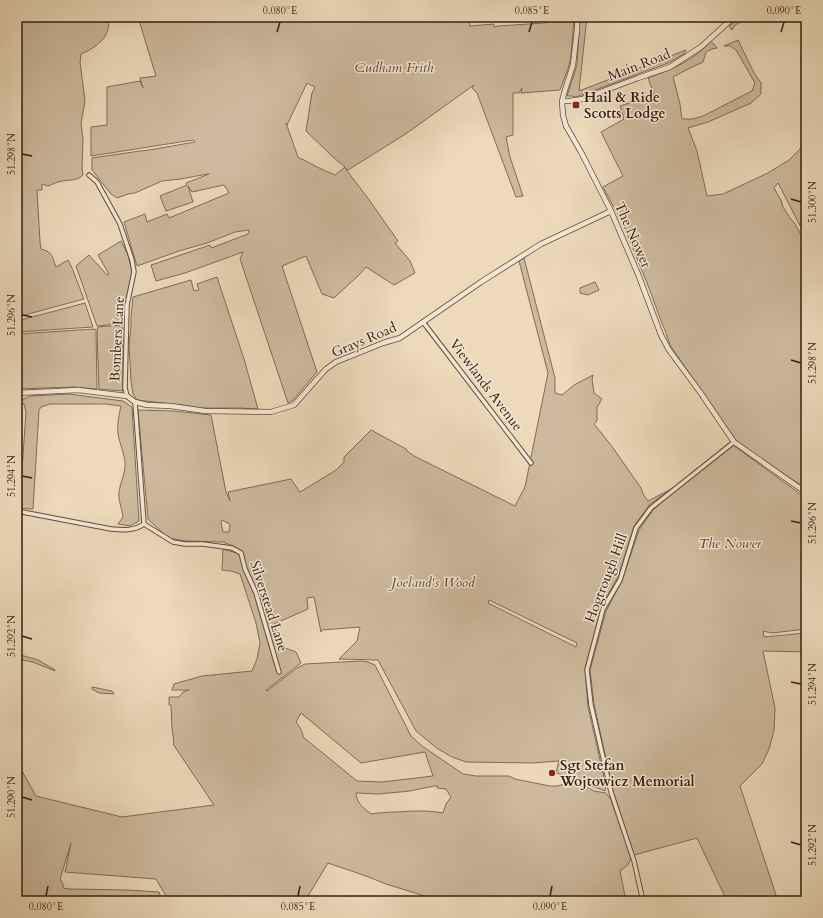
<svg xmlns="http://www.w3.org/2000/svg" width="823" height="918" font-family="Cardo,serif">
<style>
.green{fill:#cdba9e;stroke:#806c58;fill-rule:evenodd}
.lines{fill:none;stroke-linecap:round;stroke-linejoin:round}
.minor-casing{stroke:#614e3d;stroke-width:5.5}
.tertiary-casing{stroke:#614e3d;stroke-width:6}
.minor{stroke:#f3e7d3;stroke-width:3.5}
.tertiary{stroke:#f3e7d3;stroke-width:4.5}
.ticks{fill:none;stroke:#331f13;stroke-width:1.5}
.poi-dot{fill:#8f2418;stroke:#f3e7d3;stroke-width:1.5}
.labels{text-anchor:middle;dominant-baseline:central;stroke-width:3;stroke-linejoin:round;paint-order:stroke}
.street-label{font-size:14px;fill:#331f13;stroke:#f3e7d3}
.park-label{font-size:14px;font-style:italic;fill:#5a4636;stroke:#f3e7d3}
.poi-label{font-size:14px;font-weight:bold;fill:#331f13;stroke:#f3e7d3;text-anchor:start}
.neatline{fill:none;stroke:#331f13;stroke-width:1.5}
.ticks-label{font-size:10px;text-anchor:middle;fill:#331f13}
</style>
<rect width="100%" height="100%" fill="#ecdabb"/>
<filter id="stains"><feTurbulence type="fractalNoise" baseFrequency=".005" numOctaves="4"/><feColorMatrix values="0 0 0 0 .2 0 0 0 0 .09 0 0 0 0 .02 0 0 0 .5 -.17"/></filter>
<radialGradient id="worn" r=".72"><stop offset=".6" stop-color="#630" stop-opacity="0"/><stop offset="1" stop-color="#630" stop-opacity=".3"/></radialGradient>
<path class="green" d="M17 17H108C113 35 96 48 81 54L80 62 85 101 81 123 83 139 82 168 83 175C77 182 66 179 58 182 54 183 51 185 48 186L42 184V190H37L40 242 41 249C53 252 52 257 56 267L68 260 72 268 84 299 17 317V104L21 114 17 98Z
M138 17H469L470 26 494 24V27L498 26 544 23 566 18V17H574V19L571 55 569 66 560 90 521 93 522 88 519 93H513V135L506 137 510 157 523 196 516 197 477 93 472 88 474 85 407 133 348 170 345 168 367 197 398 241 395 243 410 261 415 273 394 285 366 267 359 275 334 298 322 294 306 256 282 266 317 372 293 400 288 403 240 259 243 252 185 273 156 281 151 265 210 245 211 248 248 234 249 230 235 232 207 243 179 251 137 266 124 222 145 214 147 222 167 214 169 218 229 193 224 185 192 192 188 186 193 202 166 211 160 196 187 185 186 183 209 174 202 175 181 179 162 181 135 193 128 194 117 198 111 194 92 170V158L140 151 149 150 195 142 193 140 91 156V127L107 125V87L140 81 143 88 140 78 156 76ZM307 83 315 87 312 93 306 131 333 157 345 167 335 175 317 167 298 157 286 123 287 125Z
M580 17H587L579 91 686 50 684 54 668 63 576 97 572 96H567L577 65Z
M740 17H750L748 18 735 25 732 30 729 26Z
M738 40 754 73 761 83V94L751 103 708 122 688 128 697 151 707 196 723 194 768 173 789 160 800 149 806 139 805 154 806 155V237L778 183 774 188 781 200 783 207 790 218 795 224 806 244V487L802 486 737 443 670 345 665 330 661 321 651 293 624 226 603 187 623 176 601 132 624 119 620 106 654 95 648 78C671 70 695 60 711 41L717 48 712 49 706 52 703 62 688 69 673 77 680 104 682 119H693L703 116 752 91 755 83 736 50 730 46H724Z
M121 241 128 255 132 272 126 302 122 300C123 308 125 318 118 324L97 326 76 266 89 255 107 275 109 274 98 255Z
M524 258 555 378V393L562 395 574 385 593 375 592 379 594 393 602 399 597 407V421L594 424 611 445 641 488 643 494 648 501 673 488 650 504 634 526 618 577 602 605 585 668 588 707 606 786 605 791 556 773 559 761 532 763 466 762 452 757 438 749 416 731 378 660 339 659 357 641 360 627 322 630 321 632 314 597 307 598 308 609 274 624 280 646 296 652 301 663 266 690 267 691 297 668 305 664 361 661 368 662 375 665 411 736 422 746 463 774 476 776H509L515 779 550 786H557L573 782 582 784 594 791 606 793 611 800 631 858 628 865 620 871 626 901H568L567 896H563L561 901H441L386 884 366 876 328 863 305 901H169L156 879 65 872 71 843 60 879 63 884V888L70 889 126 890 159 892 162 901H17V762L36 796 122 817 214 805 173 744 174 743 172 728 171 705H169V697H179L183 692 189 690H172L174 684 202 676 252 671 257 659 260 643 256 623 240 574 231 571 222 570 223 549 240 554 245 571 254 594 277 673 280 672 247 571 243 552 233 546 223 542 185 541 168 538 148 519 138 410 174 411 211 415 226 492 230 501 228 492 291 479 300 492 336 470 344 462V457L371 430 406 449 407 451 414 456 515 506 525 487 548 373 519 261ZM222 520 230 524 229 532H223L221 523ZM489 600 577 643 576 647 488 603ZM301 713 361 763 425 752 433 776 382 782 357 781 303 737C303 731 299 726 296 722ZM434 786H438L437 788 446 789 451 797 446 804 443 813C427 810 412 811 396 812 387 812 379 813 371 814 365 809 356 803 356 793L379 794 410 791Z
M217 277 244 359 258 409 240 408H201L182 405 137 400 133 394 131 381 129 345 131 327V317L133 297 191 280 194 291 199 290 197 284Z
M595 282 599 290 588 295 580 293V288Z
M85 303 93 327 17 332V321Z
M122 325 123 331V391L99 389 97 330 98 327Z
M95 329 96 330 97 389 74 387 17 389V334Z
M69 394 123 401 132 407 139 521 130 526 118 524 123 517C122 508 118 501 119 492 120 484 124 476 125 468 126 457 120 445 118 434 117 424 119 415 121 406L106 404H50L41 407 39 410 33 509 18 508 20 499 26 412 24 404 18 401 31 396Z
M733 445 800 494 806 495V629L772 633 763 631 764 637 806 633V652L763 651 775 708 774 731 769 749 762 764 740 786 778 901H727L697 838 634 855 613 791 594 704 590 670 606 611 622 581 639 530 653 510 685 482Z
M17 654 38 660 55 670V671L33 662 17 659Z
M92 687 112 691 114 694 99 693 92 689Z"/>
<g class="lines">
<defs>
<path id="minor" d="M89 175 97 182 120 224 132 260 134 272 127 305 125 388 127 396
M423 322 531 463
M135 402 144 524
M17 511 111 529C123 530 134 531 144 524
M144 524 173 542 185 544H203L232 548 241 553 245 569 256 593 279 672
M643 901 634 861 611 792 591 705 587 670 603 609 620 580 636 528 651 508 734 442"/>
<path id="tertiary" d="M577 17V30L573 65 565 90 562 101 563 115 566 126 581 152 611 211 638 274 661 335 669 350 700 392 734 442 801 489 806 490
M562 101H570L582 99 638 78 670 67 701 47 734 17
M17 393 78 390 127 396 135 402 147 405 171 406 205 411 271 412 294 405 326 369 336 362 383 343 400 338 481 282 541 244 611 211"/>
</defs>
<use href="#minor" class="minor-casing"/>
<use href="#tertiary" class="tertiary-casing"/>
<use href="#minor" class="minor"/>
<use href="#tertiary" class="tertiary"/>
</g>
<path class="ticks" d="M277 32 280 22M529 32 532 22M781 32 784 22M22 154 32 156M791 199 801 202M22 315 32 317M791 360 801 363M22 476 32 478M791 521 801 523M22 636 32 639M791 682 801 684M22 797 32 800M791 842 801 845M46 896 48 886M298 896 300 886M550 896 552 886"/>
<g class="poi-dot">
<rect x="572" y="101" width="8" height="8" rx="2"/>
<circle cx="552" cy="773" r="4"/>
</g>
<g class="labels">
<g class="street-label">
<text transform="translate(639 65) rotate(-21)">Main Road</text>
<text transform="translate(633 235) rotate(66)">The Nower</text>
<text transform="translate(117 339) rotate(-87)">Bombers Lane</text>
<text transform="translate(364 340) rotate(-23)">Grays Road</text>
<text transform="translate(486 385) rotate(53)">Viewlands Avenue</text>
<text transform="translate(606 578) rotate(-69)">Hogtrough Hill</text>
<text transform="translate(269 606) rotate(72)">Silverstead Lane</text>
</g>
<g class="park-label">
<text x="394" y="67">Cudham Frith</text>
<text x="730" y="543">The Nower</text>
<text x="433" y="582">Joeland's Wood</text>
</g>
<g class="poi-label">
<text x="584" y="97">Hail &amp; Ride<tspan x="584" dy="16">Scotts Lodge</tspan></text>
<text x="560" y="765">Sgt Stefan<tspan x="560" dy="16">Wojtowicz Memorial</tspan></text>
</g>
</g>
<rect width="823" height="918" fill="none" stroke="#ecdabb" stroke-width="44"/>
<rect x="22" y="22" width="779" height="874" class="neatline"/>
<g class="ticks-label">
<text x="280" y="14">0.080°E</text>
<text x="532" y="14">0.085°E</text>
<text x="784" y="14">0.090°E</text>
<text transform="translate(11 154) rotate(-90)" y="4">51.298°N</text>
<text transform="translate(812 202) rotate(-90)" y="4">51.300°N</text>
<text transform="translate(11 315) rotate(-90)" y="4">51.296°N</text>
<text transform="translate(812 363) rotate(-90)" y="4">51.298°N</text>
<text transform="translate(11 476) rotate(-90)" y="4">51.294°N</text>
<text transform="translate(812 523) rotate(-90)" y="4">51.296°N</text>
<text transform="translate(11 636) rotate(-90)" y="4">51.292°N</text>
<text transform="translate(812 684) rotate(-90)" y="4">51.294°N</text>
<text transform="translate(11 797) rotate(-90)" y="4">51.290°N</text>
<text transform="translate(812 845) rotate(-90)" y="4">51.292°N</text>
<text x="46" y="910">0.080°E</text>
<text x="298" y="910">0.085°E</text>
<text x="550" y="910">0.090°E</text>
</g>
<rect width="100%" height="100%" filter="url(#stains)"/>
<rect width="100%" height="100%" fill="url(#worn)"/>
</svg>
